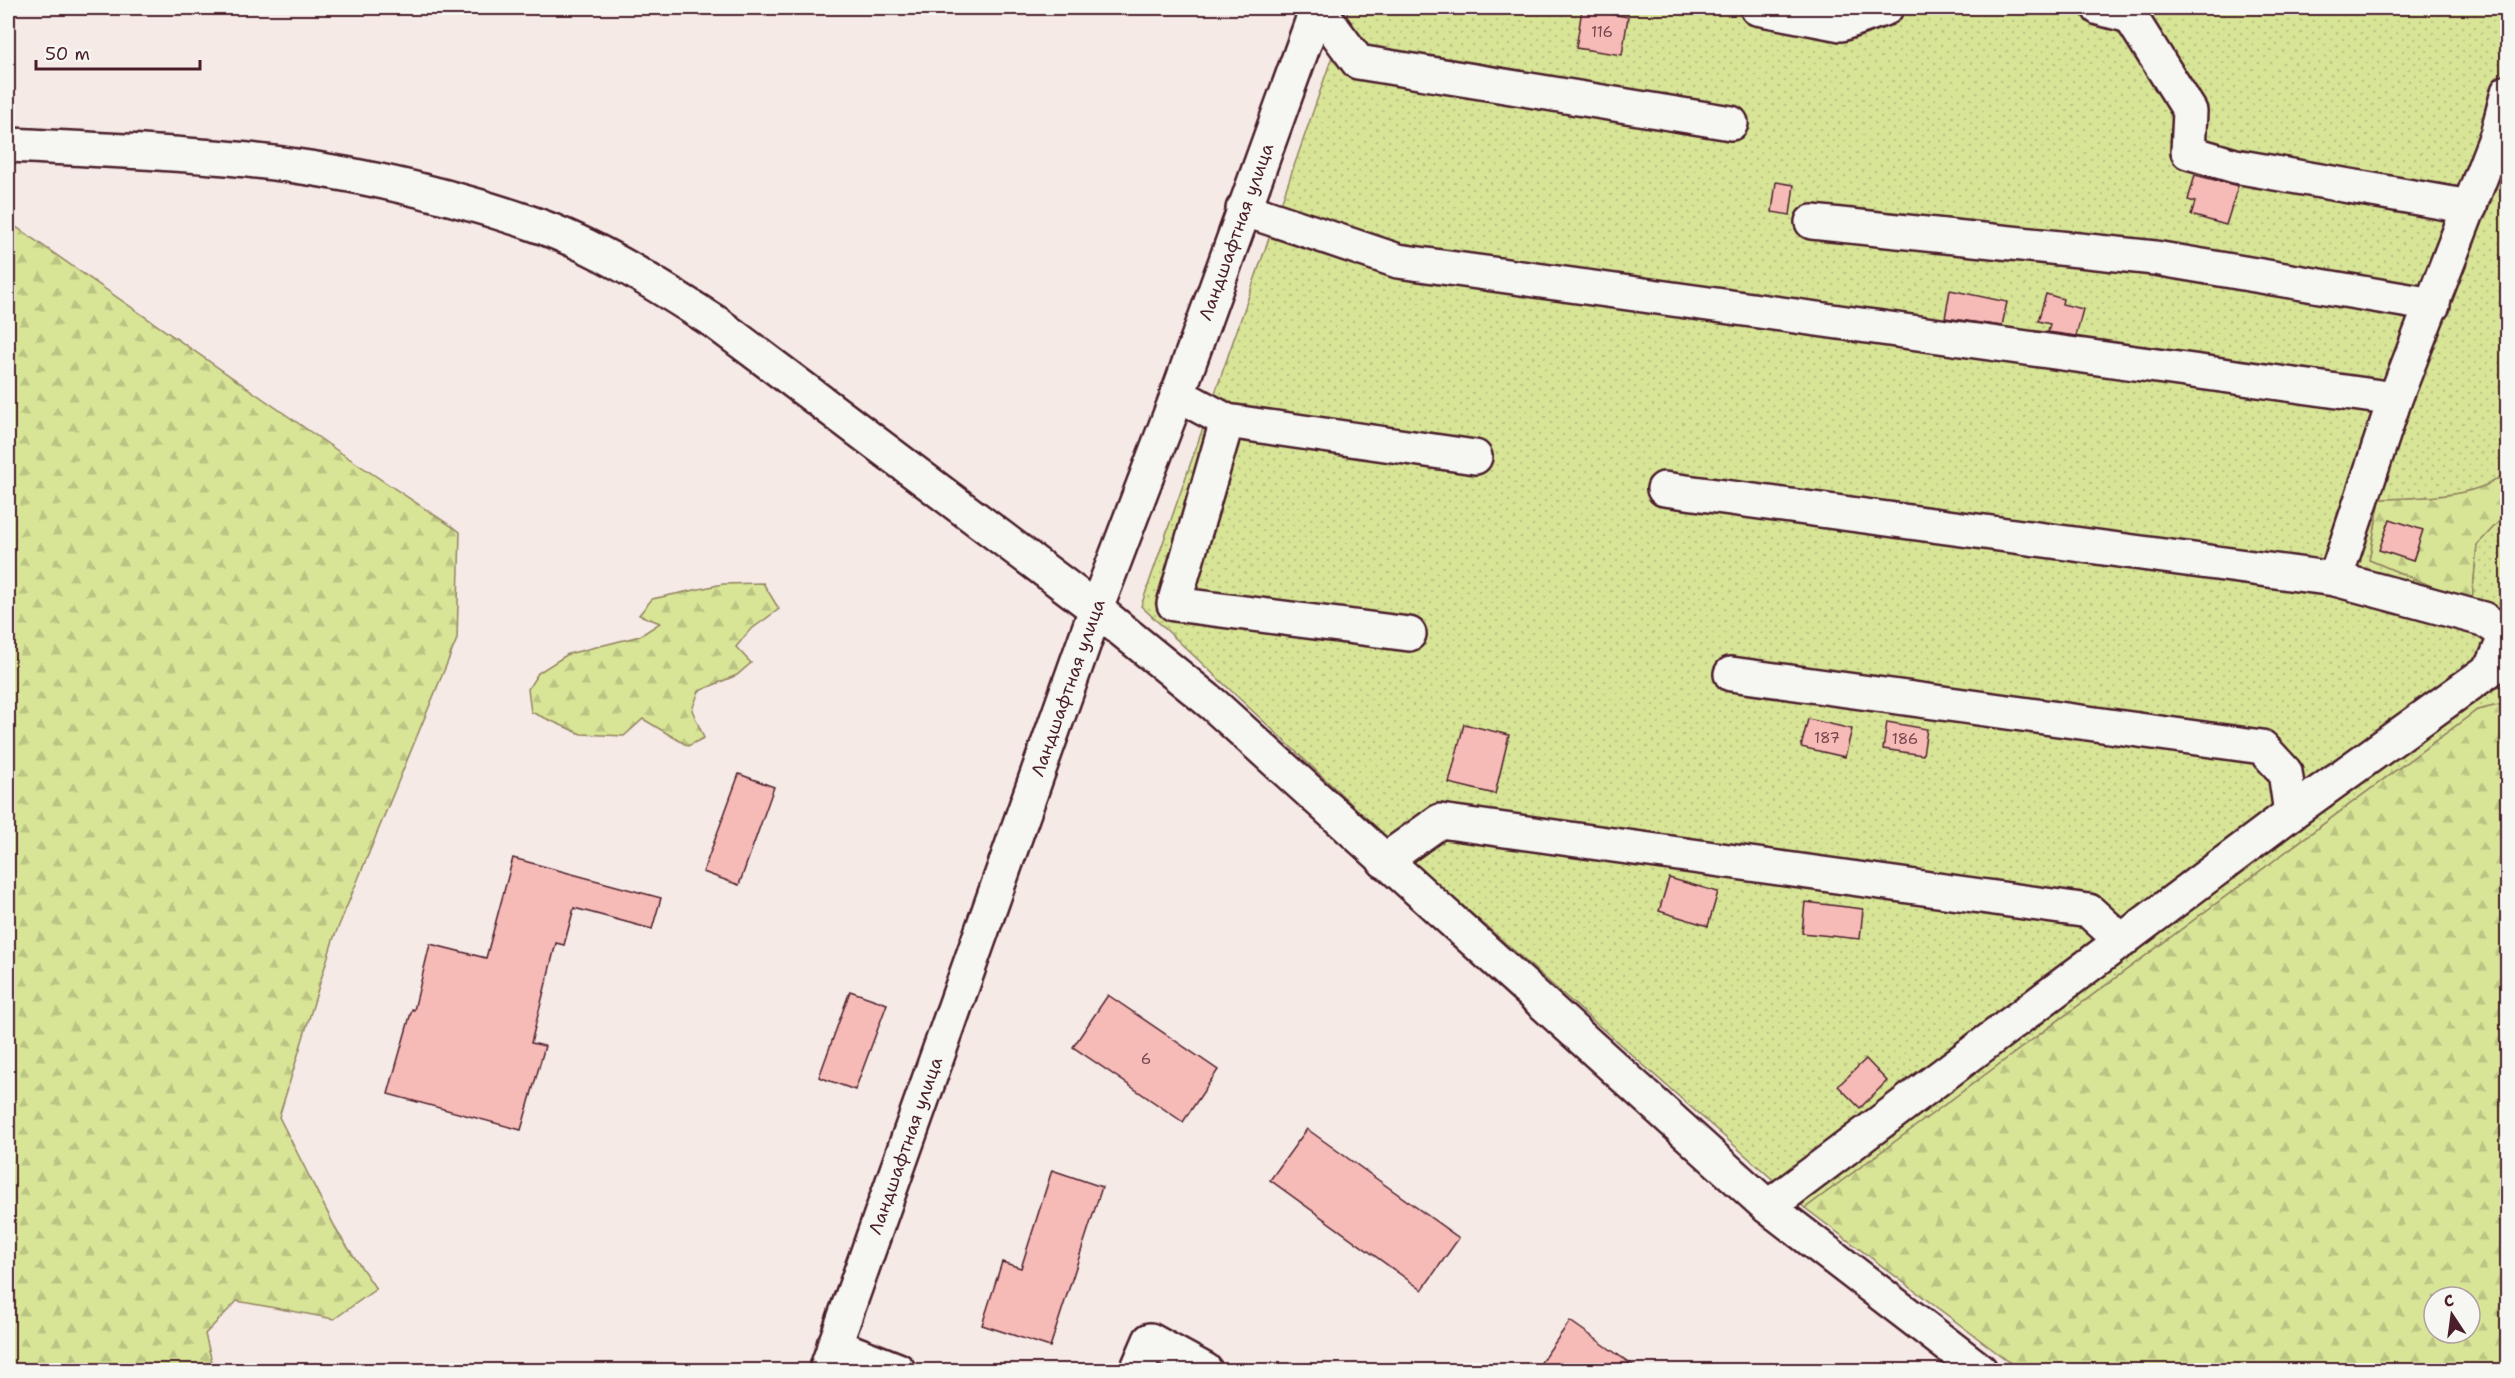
<svg xmlns="http://www.w3.org/2000/svg" width="2515" height="1378" font-family="'Shantell Sans',sans-serif">
<style>
.forest{fill:url(#forest-firs);stroke:#918261;stroke-width:1.5;fill-rule:evenodd}
.garden{fill:url(#garden-dots);stroke:#918261;stroke-width:1.5}
.building{fill:#f7bbb7;stroke:#4a1f2b;stroke-width:1.5}
.lines{fill:none;stroke-linecap:round;stroke-linejoin:round}
.minor-casing{stroke:#4a1f2b;stroke-width:38}
.minor{stroke:#f6f6f2;stroke-width:33}
.labels{text-anchor:middle;dominant-baseline:central;stroke-width:4.5;stroke-linejoin:round;paint-order:stroke}
.number-label{font-size:15px;fill:#75464e}
.street-label{font-size:18px;fill:#4a1f2b;stroke:#f6f6f2}
</style>
<defs>
<pattern id="forest-firs" width="22" height="20" patternUnits="userSpaceOnUse" patternTransform="scale(1.5)"><rect width="22" height="20" fill="#d8e597"/><path d="M5 1l3.5 6h-7zM16 11l3.5 6h-7z" fill="#bbc482"/></pattern>
<pattern id="garden-dots" width="8" height="8" patternUnits="userSpaceOnUse" patternTransform="scale(1.5)"><rect width="8" height="8" fill="#d8e597"/><path d="M2 2h.1M6 6h.1" fill="none" stroke="#bbc482" stroke-width="1.8" stroke-linecap="round"/></pattern>
</defs>
<rect width="100%" height="100%" fill="#f6eae6"/>
<filter id="ink" filterUnits="userSpaceOnUse"><feTurbulence type="fractalNoise" baseFrequency=".0167" numOctaves="2"/><feDisplacementMap in="SourceGraphic" scale="12" xChannelSelector="R" yChannelSelector="G"/><feConvolveMatrix kernelMatrix="1 2 1 2 8 2 1 2 1" color-interpolation-filters="sRGB"/></filter>
<g filter="url(#ink)">
<path class="forest" d="M8 226 16 227 338 451 460 532 457 639 333 940 279 1117 338 1233 376 1289 334 1319 237 1301 205 1334 214 1370H8Z
M2507 471V513L2477 545 2472 603 2369 560 2380 499C2415 498 2483 498 2507 471Z
M763 583 779 609 749 631 736 647 751 663 737 675 699 691 692 710 704 738 688 746 643 719 624 736 581 734 531 712 528 689 538 673 568 654 640 636 660 623 639 615 652 599 723 584Z
M2507 703V1370H2020L1805 1208 2477 710ZM2434 1297H2470V1333H2434Z"/>
<path class="garden" d="M1349 8H2507V471C2483 498 2415 498 2380 499L2369 560 2472 603 2477 545 2507 513V703L2477 710 1805 1208 1409 858 1141 606Z"/>
<path class="building" d="M1582 9 1628 17 1622 55 1576 48Z
M2195 175 2238 186 2226 225 2191 215 2195 202 2188 200Z
M1776 182 1794 185 1790 215 1772 212Z
M1950 290 2007 302 2002 326 1945 318Z
M2046 294 2063 299 2062 304 2083 309 2076 336 2048 332 2050 324 2038 321Z
M2390 519 2423 530 2413 561 2379 550Z
M1808 719 1852 729 1845 757 1801 747Z
M1887 722 1927 729 1923 755 1883 749Z
M1464 724 1509 735 1495 794 1449 783Z
M739 774 774 787 739 885 703 872Z
M513 858 661 898 652 929 574 908 564 945 556 943 531 1043 545 1046 521 1130 388 1094 412 1009 414 1010 430 944 486 958Z
M1669 878 1718 892 1708 926 1659 911Z
M1805 902 1863 909 1860 939 1802 933Z
M850 991 887 1004 855 1090 819 1077Z
M1108 995 1218 1070 1183 1122 1073 1047Z
M1866 1059 1887 1081 1860 1108 1838 1086Z
M1307 1129 1459 1238 1422 1290 1270 1180Z
M1052 1170 1102 1187 1050 1347 982 1325 1002 1262 1021 1268Z
M1570 1321 1641 1371H1535Z"/>
<g class="lines">
<defs>
<g id="minor">
<path d="M1318 8 1358 62 1731 123"/>
<path d="M1757 8 1841 24 1886 8"/>
<path d="M2099 8 2130 16 2190 111 2188 152 2235 166 2470 207"/>
<path d="M8 145C88 149 168 152 248 160 343 170 440 192 531 223 596 245 657 285 715 322L1096 609 1214 705 1768 1207 1980 1370"/>
<path d="M1243 209 1398 261 2395 399"/>
<path d="M1812 222 2155 258 2433 305"/>
<path d="M1177 394 1227 421 1475 457"/>
<path d="M1227 421 1174 604 1409 634"/>
<path d="M1664 489 2335 579 2483 619 2508 635"/>
<path d="M2335 579 2395 399 2497 135 2508 92"/>
<path d="M1731 674 2262 747 2285 772 2291 813"/>
<path d="M1384 861 1440 821 2089 911 2122 941"/>
<path d="M1768 1207 2291 813 2492 668 2506 635"/>
<path d="M834 1345 898 1370"/>
<path id="s1" d="M826 1370 1096 609 1175 402 1317 8"/>
<path d="M1137 1370 1150 1340 1205 1370"/>
</g>
</defs>
<use href="#minor" class="minor-casing"/>
<use href="#minor" class="minor"/>
</g>
</g>
<g class="labels">
<g class="number-label">
<text x="1602" y="32">116</text>
<text x="1827" y="738">187</text>
<text x="1905" y="739">186</text>
<text x="1146" y="1059">6</text>
</g>
<g class="street-label">
<text stroke="none"><textPath href="#s1" startOffset="1210">Ландшафтная улица</textPath></text>
<text stroke="none"><textPath href="#s1" startOffset="724">Ландшафтная улица</textPath></text>
<text stroke="none"><textPath href="#s1" startOffset="238">Ландшафтная улица</textPath></text>
</g>
</g>
<rect width="2515" height="1378" fill="none" stroke="#f6f6f2" stroke-width="30"/>
<rect x="15" y="15" width="2485" height="1348" fill="none" stroke="#4a1f2b" stroke-width="2" filter="url(#ink)"/>
<g transform="translate(2452 1315) rotate(347)"><circle r="28" fill="#f6f6f2" stroke="#b1a0a2" stroke-width="1.5"/>
<path d="M0-4.5L10 22L0 15L-10 22Z" fill="#4a1f2b"/>
<text y="-9" font-size="16" font-weight="bold" text-anchor="middle" fill="#4a1f2b">С</text>
</g>
<path d="M36 60v9h164v-9" fill="none" stroke="#4a1f2b" stroke-width="3"/>
<text x="45" y="60" font-size="18" fill="#4a1f2b" stroke="#f6f6f2" stroke-width="4.5" paint-order="stroke">50 m</text>
</svg>
